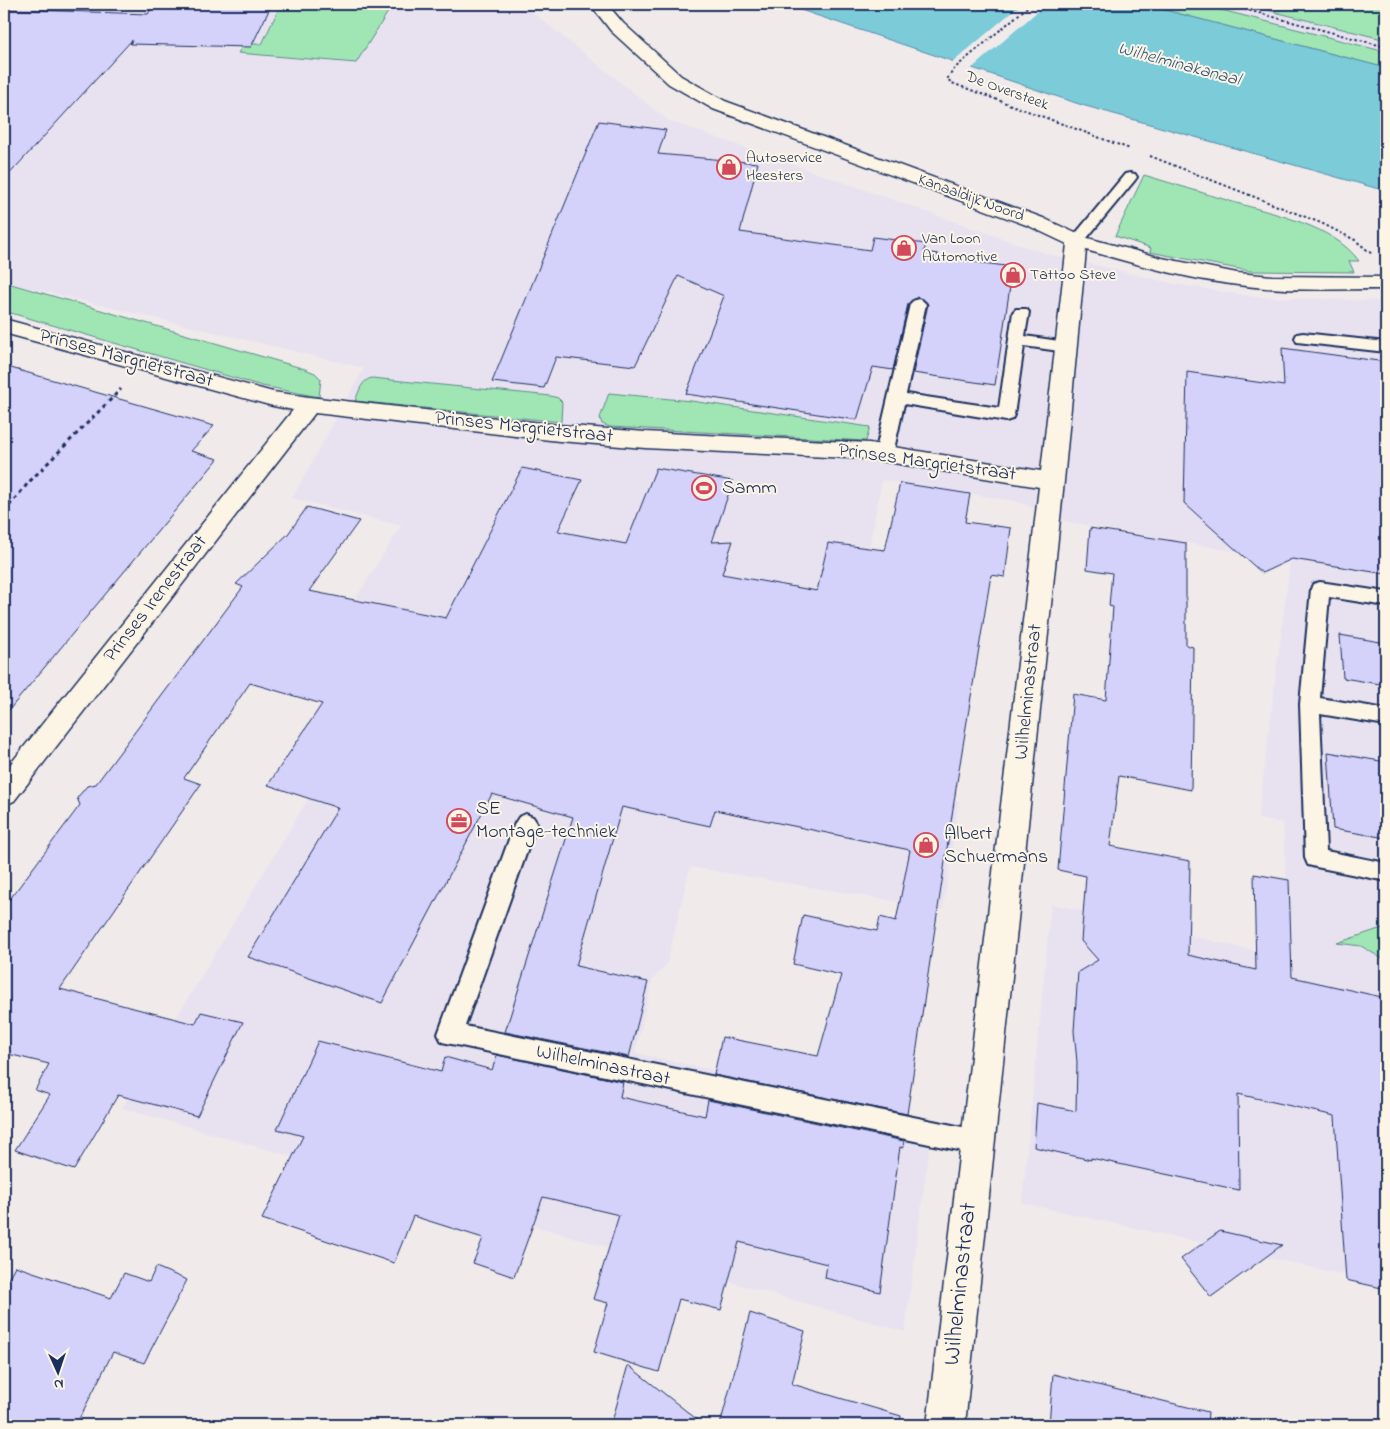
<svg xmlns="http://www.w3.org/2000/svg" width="1390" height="1429" font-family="'Indie Flower',sans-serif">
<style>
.built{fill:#e8e2f0}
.green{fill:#9fe6b4;stroke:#5d8a89}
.water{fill:#7ccbd9;stroke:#558da8}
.pier{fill:#f0eaeb}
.building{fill:#d4d1fa;stroke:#1b2f5e}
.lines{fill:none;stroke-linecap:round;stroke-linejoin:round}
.service-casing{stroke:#1b2f5e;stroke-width:4}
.minor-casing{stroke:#1b2f5e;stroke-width:3}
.path-far1{stroke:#1b2f5e;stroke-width:2;stroke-dasharray:2.5 2.5;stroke-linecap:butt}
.path{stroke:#1b2f5e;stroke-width:3;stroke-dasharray:4 4;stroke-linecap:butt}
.service{fill:#fcf5e5;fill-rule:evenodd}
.minor{fill:#fcf5e5;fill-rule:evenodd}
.labels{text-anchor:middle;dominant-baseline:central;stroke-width:4;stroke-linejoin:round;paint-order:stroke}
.far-street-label{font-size:16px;fill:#1b2f5e;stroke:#fcf5e5}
.far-poi-label{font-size:16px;fill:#1b2f5e;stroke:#fcf5e5;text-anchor:start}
.far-water-label{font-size:18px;font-style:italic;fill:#33567d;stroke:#fcf5e5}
.street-label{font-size:20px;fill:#1b2f5e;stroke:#fcf5e5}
.poi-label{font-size:20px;fill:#1b2f5e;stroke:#fcf5e5;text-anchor:start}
.near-street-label{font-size:24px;fill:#1b2f5e;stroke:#fcf5e5}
</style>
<rect width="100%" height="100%" fill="#f0eaeb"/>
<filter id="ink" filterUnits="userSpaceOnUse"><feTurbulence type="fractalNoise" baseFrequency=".02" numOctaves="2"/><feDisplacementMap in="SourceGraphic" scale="10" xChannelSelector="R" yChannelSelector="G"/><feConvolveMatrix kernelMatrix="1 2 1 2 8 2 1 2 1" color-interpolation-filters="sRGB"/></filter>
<g filter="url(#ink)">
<path class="built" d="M4 4H522L669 121 1047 254 1175 284 1256 297 1386 301V1284L1022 1203 1051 904 1291 959 1283 823 1258 819 1290 561 1069 522 1015 501 882 480 860 597 811 771 959 801 943 909 690 867 667 964 653 979 635 1053 933 1119 905 1332 122 1108 393 658 327 644 401 526 292 498 364 368 4 282Z
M1178 4H1386V58Z"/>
<path class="green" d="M281 4H393L356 63 238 53 244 44H262Z
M1142 4H1198L1386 52V68Z
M1243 4H1383L1386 5V40Z
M1144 175C1174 184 1203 193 1233 202 1274 214 1333 225 1359 261H1349L1354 272 1249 271 1150 252 1151 248 1115 236Z
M4 282 305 369 315 373 321 379 319 397 262 386 4 311Z
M372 378 551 396 558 398 562 402 561 422 355 401C359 392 361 380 372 378Z
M609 393 691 401 870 427 866 441 610 427 602 424 600 418Z
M1382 928H1386V961L1361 946 1337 943Z"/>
<path class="water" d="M783 4H1142L1386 68V191L1082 105Z"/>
<path class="pier" d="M1021 4H1046L970 70 951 64Z"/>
<path class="building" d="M154 4H272L251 47 130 44 132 40 4 180V9L148 14Z
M599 121 666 130 658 154 758 163 740 232 870 250 873 237 926 244 924 252 938 254 937 257 1013 267 995 385 913 373 928 304 924 300 917 297 908 304 893 370 873 367 857 420 686 394 724 296 678 276 635 366 556 357 544 388 492 382Z
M1282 348 1386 362V574L1292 559 1262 573 1184 503 1187 372 1284 386Z
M4 366 214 426 191 451 218 459 4 716Z
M522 468 582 480 558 531 626 544 656 468 733 481 712 542 733 541 722 574 817 591 828 543 885 550 900 483 970 494 965 522 1011 528 1005 577 991 575 957 782 907 1114 714 1075 722 1037 818 1056 841 975 793 964 803 915 877 931 880 917 896 921 910 850 715 810 710 826 622 807 576 966 648 982 629 1057 505 1032 573 817 492 794 382 1003 248 957 338 808 268 785 322 704 250 683 184 778 201 784 60 989 195 1024 201 1012 243 1022 197 1116 118 1095 74 1170 15 1150 50 1095 35 1090 49 1064 4 1053V907L80 805 77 798 87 786 96 784 243 587 236 584 288 534 307 507 359 521 309 591 446 618Z
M1090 528 1186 543V645L1193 647 1191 790 1119 776 1110 846 1190 861 1188 955 1256 970 1254 874 1289 880 1292 977 1386 998V1289L1346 1280 1335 1116 1238 1094 1239 1190 1091 1158V1160L1034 1147 1037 1103 1076 1111 1077 1062 1074 1031 1078 972 1098 960 1081 941 1086 876 1058 870 1073 694 1106 700 1113 607 1109 606 1112 573 1087 569Z
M1340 635 1386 643V685L1343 678Z
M1328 752 1386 762V838L1333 829Z
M318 1041 441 1072 445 1057 492 1070 497 1055 623 1082 620 1097 705 1116 708 1100 904 1141 903 1148 900 1147 880 1292 825 1278 827 1264 739 1242 721 1310 679 1299 659 1372 594 1352 608 1303 593 1299 619 1215 543 1197 514 1277 473 1263 483 1238 413 1216 394 1263 262 1219 303 1136 277 1129Z
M1220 1231 1282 1245 1211 1297 1181 1259Z
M15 1266 111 1298 124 1273 149 1282 156 1267 187 1280 144 1363 113 1352 76 1425H4V1286Z
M750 1313 805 1331 792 1384 901 1416 900 1425H720Z
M628 1365 704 1425H611Z
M1053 1374 1208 1412 1207 1425H1049Z"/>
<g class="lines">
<defs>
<path id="service" d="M1130 173 1135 174 1137 177 1135 180 1082 244H1072L1070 241 1072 238 1125 174Z
M918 299 923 301 926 304 906 394 999 408 1013 312 1016 309H1026L1029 312 1025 336 1066 342 1072 343 1074 347 1072 351 1066 352 1024 346 1014 415 1012 419 1006 421 904 404 893 454 890 458 884 460 878 458 875 454 910 304 913 301Z
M1303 333 1386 342V352L1297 342 1295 338 1297 334Z
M1320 582 1386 592V606L1329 597 1320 698 1386 709V725L1320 714 1326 851 1386 863V881L1316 867 1308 865 1305 858 1300 704 1311 589 1313 584Z
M526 814 533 817 537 823 465 1026 977 1130 986 1133 989 1142 986 1151 977 1154 442 1042 438 1034 515 823 519 817Z"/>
<path id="minor" d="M590 4H607L623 23 681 76 725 101 1043 218 1084 237 1162 258 1237 273 1272 276 1386 277V289C1337 289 1287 292 1238 285 1186 279 1136 264 1086 250L1064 481 965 1425H927L1039 487 869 459 645 448 559 441 315 413 14 801 4 805V772L293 410 273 406 4 333V319L273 392 309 397 559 425 645 432 869 443 1041 471 1067 244 1029 226 713 109 669 84 611 31Z"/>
</defs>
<use href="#service" class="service-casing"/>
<use href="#minor" class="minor-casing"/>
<path class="path-far1" d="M1031 4 955 68 947 79 952 83 1130 149
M1225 4 1386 47
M1150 156 1321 223 1355 240 1372 254"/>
<path class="path" d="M4 512 29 482 121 389"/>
<use href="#service" class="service"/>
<use href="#minor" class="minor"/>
</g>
</g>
<defs>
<symbol id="shop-ring" viewBox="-11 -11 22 22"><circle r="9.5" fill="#fcf5e5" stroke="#d1495b" stroke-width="1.5"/><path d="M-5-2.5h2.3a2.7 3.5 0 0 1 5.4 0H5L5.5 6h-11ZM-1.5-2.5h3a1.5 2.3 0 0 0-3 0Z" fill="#d1495b"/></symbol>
<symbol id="stadium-ring" viewBox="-11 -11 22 22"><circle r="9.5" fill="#fcf5e5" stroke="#d1495b" stroke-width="1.5"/><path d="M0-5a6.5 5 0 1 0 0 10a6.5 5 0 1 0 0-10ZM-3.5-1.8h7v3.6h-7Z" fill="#d1495b"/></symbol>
<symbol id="office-ring" viewBox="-11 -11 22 22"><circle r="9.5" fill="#fcf5e5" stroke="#d1495b" stroke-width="1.5"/><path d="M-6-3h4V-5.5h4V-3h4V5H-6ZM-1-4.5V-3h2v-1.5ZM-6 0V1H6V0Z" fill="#d1495b"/></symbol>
</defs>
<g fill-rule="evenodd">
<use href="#shop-ring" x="715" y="153" width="28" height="28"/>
<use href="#shop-ring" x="890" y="234" width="28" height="28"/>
<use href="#shop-ring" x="999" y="261" width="28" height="28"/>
<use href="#stadium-ring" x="690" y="474" width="28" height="28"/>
<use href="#office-ring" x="445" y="807" width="28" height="28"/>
<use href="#shop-ring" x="912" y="831" width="28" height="28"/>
</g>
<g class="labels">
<g class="far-street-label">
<text transform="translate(1007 91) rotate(20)">De Oversteek</text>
<text transform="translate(971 198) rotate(20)">Kanaaldijk Noord</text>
</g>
<g class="far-poi-label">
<text x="746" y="158">Autoservice<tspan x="746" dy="18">Heesters</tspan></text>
<text x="922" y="239">Van Loon<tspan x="922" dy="18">Automotive</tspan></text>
<text x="1030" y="275">Tattoo Steve</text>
</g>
<g class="far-water-label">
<text transform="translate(1179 65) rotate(15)">Wilhelminakanaal</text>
</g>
<g class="street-label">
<text transform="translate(126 359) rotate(15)">Prinses Margrietstraat</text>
<text transform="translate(524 428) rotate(6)">Prinses Margrietstraat</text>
<text transform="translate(927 463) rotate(8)">Prinses Margrietstraat</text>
<text transform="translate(156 599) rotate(-52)">Prinses Irenestraat</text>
<text transform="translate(1029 692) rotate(-84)">Wilhelminastraat</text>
<text transform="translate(603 1066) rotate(12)">Wilhelminastraat</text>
</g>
<g class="poi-label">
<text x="722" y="488">Samm</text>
<text x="476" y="809">SE<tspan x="476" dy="23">Montage-techniek</tspan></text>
<text x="944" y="834">Albert<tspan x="944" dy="23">Schuermans</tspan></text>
</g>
<g class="near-street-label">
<text transform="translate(961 1284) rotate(-84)">Wilhelminastraat</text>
</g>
</g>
<rect width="1390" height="1429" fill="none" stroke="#fcf5e5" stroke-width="20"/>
<rect x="10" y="10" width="1370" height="1409" fill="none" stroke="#1b2f5e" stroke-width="2" filter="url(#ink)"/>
<g transform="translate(58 1372) rotate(177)" stroke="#fcf5e5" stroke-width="4" paint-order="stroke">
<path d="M0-4L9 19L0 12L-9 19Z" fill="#1b2f5e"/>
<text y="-8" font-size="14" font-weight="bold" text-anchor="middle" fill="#1b2f5e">N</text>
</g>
</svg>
